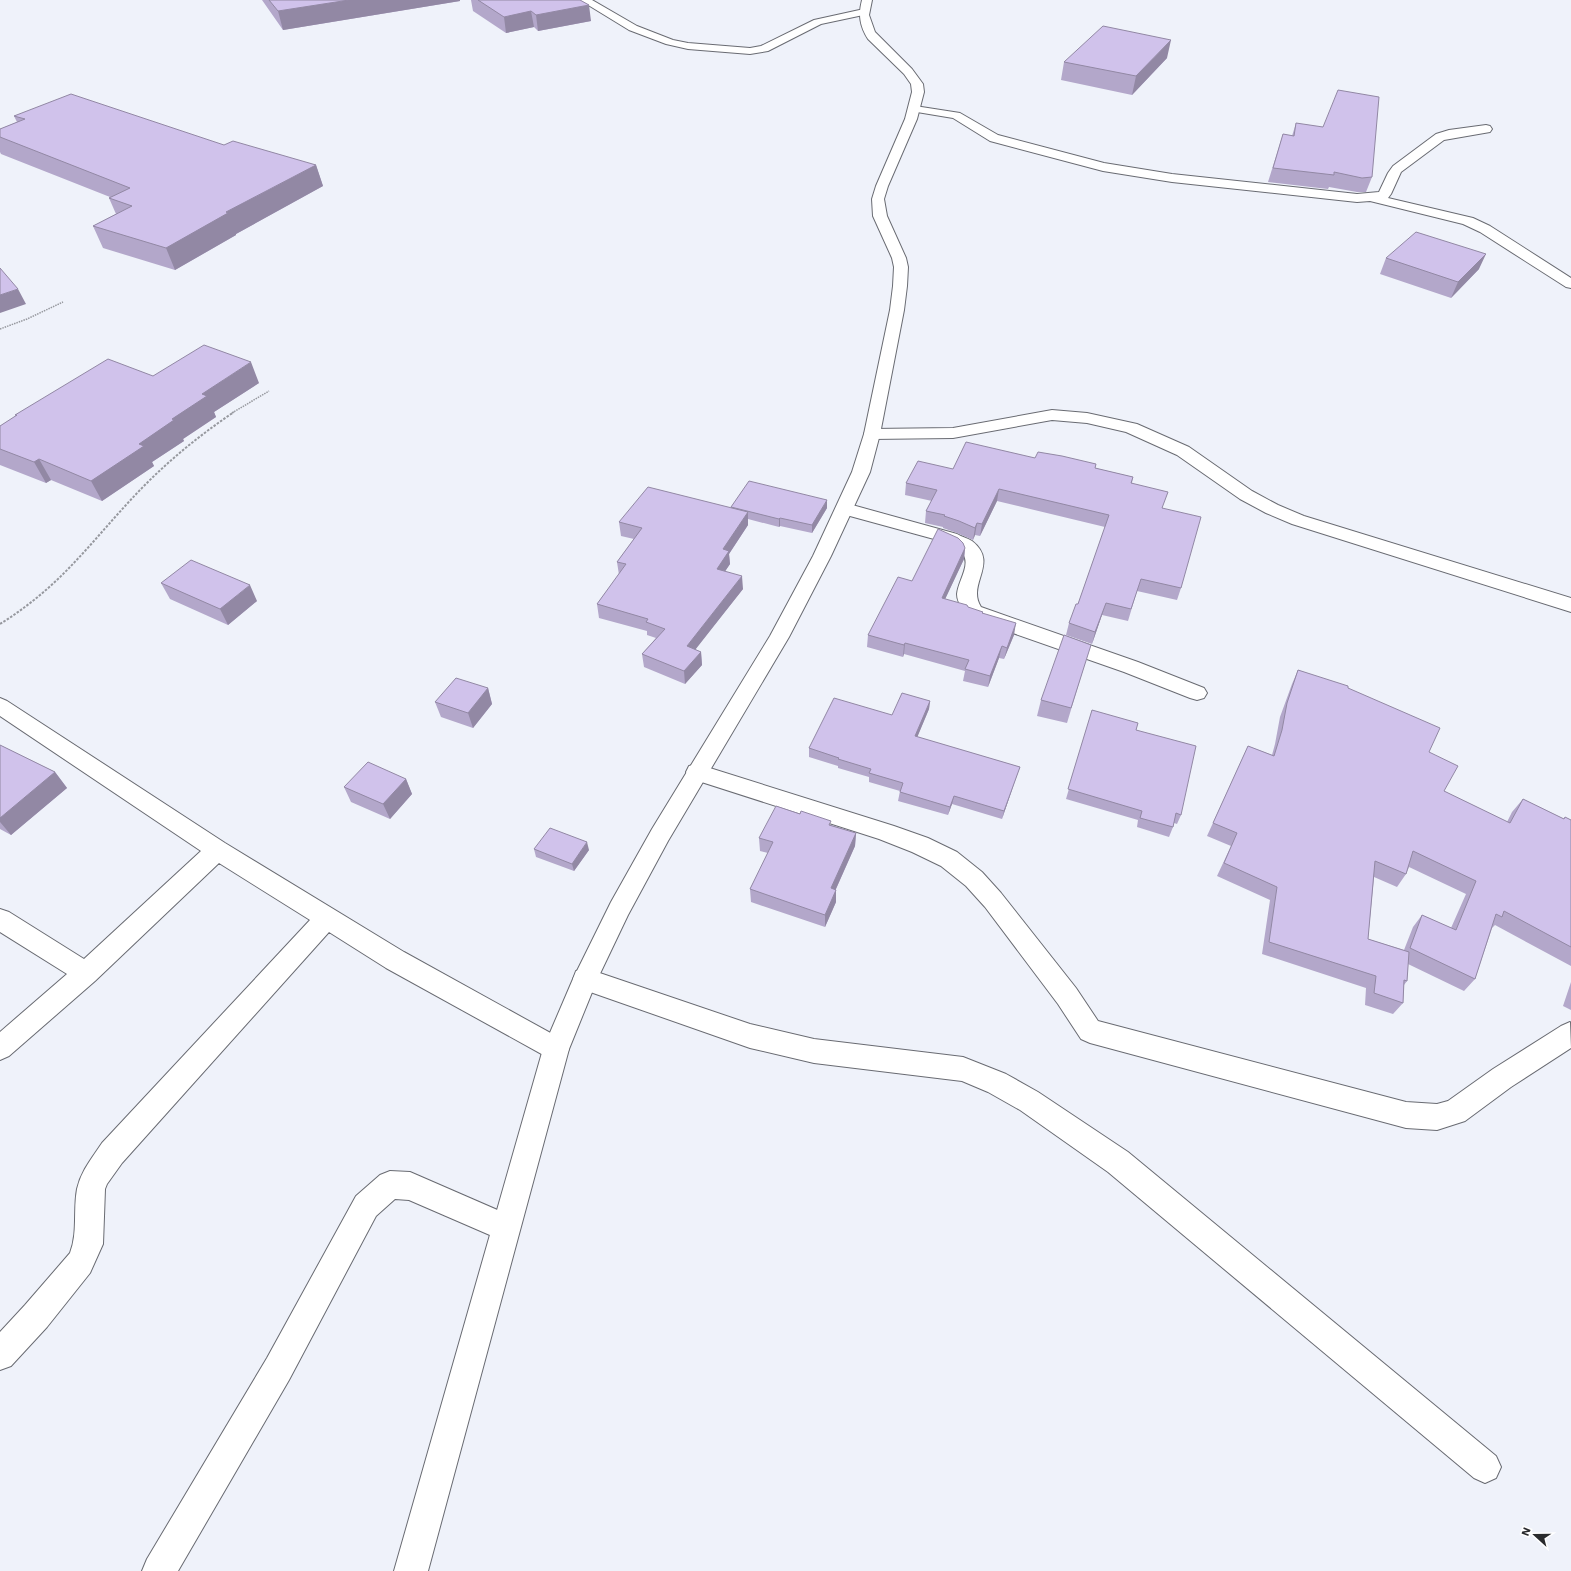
<svg xmlns="http://www.w3.org/2000/svg" width="1571" height="1571" font-family="'Work Sans',sans-serif">
<style>
.lines{fill:none;stroke-linecap:round;stroke-linejoin:round}
.street-casing{stroke:#696b72;stroke-width:2}
.secondary-casing{stroke:#696b72;stroke-width:2}
.path-far1{stroke:#96989e;stroke-width:1.5;stroke-dasharray:1.5 1;stroke-linecap:butt}
.path{stroke:#96989e;stroke-width:2;stroke-dasharray:2.5 1.5;stroke-linecap:butt}
.street{fill:#fff;fill-rule:evenodd}
.secondary{fill:#fff;fill-rule:evenodd}
.wall{fill:#b3a7ca;fill-rule:evenodd}
.shaded-wall{fill:#9288a4}
.building{fill:#d0c2eb;stroke:#9288a4}
</style>
<rect width="100%" height="100%" fill="#eff2fa"/>
<g class="lines">
<defs>
<path id="street" d="M580 0H592L637 26 673 40 688 43 750 48 761 46 814 20 864 9 869 12 868 14 821 24 768 51 750 54 688 49 666 44 629 30Z
M915 106 960 113 998 135 1104 163 1172 174 1357 194 1379 192 1388 173 1393 166 1436 134 1449 130 1486 125 1490 126 1492 129 1490 132 1444 140 1401 172 1391 194 1388 198 1473 218 1490 226 1571 278V288L1566 287 1480 232 1463 224 1370 201 1357 202 1172 182 1103 171 990 141 953 118 911 111 909 109 911 107Z
M1052 410 1087 413 1137 424 1189 447 1252 491 1278 505 1304 516 1571 598V612L1292 524 1266 513 1240 499 1177 455 1126 432 1087 423 1052 420 953 438 872 439 866 438 864 434 866 430 872 429 953 428Z
M845 503 957 534C962 537 967 538 972 541 1000 563 966 584 981 607L1138 662 1204 688 1207 693 1204 698 1197 700 1190 698 1124 672 967 617C963 609 957 603 957 594 958 581 971 565 963 554 959 548 951 546 945 542L839 513 836 509 839 505Z
M0 698 7 701 225 843 404 952 565 1041 569 1049 565 1057 556 1061 547 1057 386 968 329 932 122 1163 107 1184 105 1189 103 1244 90 1273 47 1327 11 1366 0 1370V1332L25 1305 70 1253C78 1233 73 1210 77 1189 81 1171 92 1158 102 1143L310 920 219 863 95 981 9 1056 0 1060V1032L67 974 0 932V909L9 912 84 959 201 851 0 716Z
M697 764 894 826 928 838 957 852 982 872 1001 893 1076 988 1098 1021 1406 1102 1437 1104 1448 1101 1493 1069 1561 1026 1570 1022 1571 1048 1511 1087 1465 1121 1437 1130 1406 1128 1090 1043 1081 1039 1058 1004 985 907 966 886 941 866 912 852 879 839 689 778 686 772 689 766Z
M585 968 750 1024 814 1039 963 1057 1006 1074 1038 1092 1128 1152 1496 1456 1501 1467 1496 1478 1485 1483 1474 1478 1108 1172 1020 1110 988 1092 962 1081 814 1063 750 1048 576 987 573 979 576 971Z
M390 1171 410 1172 516 1218 520 1228 516 1238 506 1242 409 1200 395 1199 376 1216 289 1380 178 1571H142L147 1559 267 1358 356 1196 380 1175Z"/>
<path id="secondary" d="M862 0H872L869 15 875 32 912 69 923 84 924 92 917 119 888 186 884 199 887 216 906 258 908 267 907 286 904 310 880 434 870 472 831 556 789 637 668 841 628 915 597 980 569 1049 428 1571H394L543 1049 573 979 611 902 652 829 770 636 813 556 852 472 864 434 890 310 893 286 894 267 892 258 873 216 872 199 876 186 905 119 912 92 911 84 904 74 868 39C860 26 858 15 862 0Z"/>
</defs>
<use href="#street" class="street-casing"/>
<use href="#secondary" class="secondary-casing"/>
<path class="path-far1" d="M0 329 27 319 63 302
M232 413 269 391"/>
<path class="path" d="M0 624C21 611 40 596 58 579 87 551 112 519 140 490 169 460 200 435 234 412"/>
<use href="#street" class="street"/>
<use href="#secondary" class="secondary"/>
</g>
<path class="wall" d="M262 0H460V1L283 30Z
M471 0H580L591 21 538 31 534 27 506 33 473 11Z
M1167 58 1132 95 1061 80 1064 62Z
M14 116 224 145 316 165 323 186 236 234V235L175 270 103 248 93 226 116 214 109 198 110 197 1 154 0 152V129L17 122Z
M1296 123 1372 177 1366 192H1357L1329 187 1328 189 1268 182 1283 134 1292 136Z
M1386 258 1479 269 1451 298 1380 274Z
M153 376 259 383 214 412 216 417 183 439 184 441 152 462 154 466 102 501 51 480 46 483 0 465V426L16 416 15 415Z
M1035 458 1096 464 1095 468 1133 477 1132 483 1163 508 1181 588 1177 600 1137 591 1128 621 1102 615 1092 644 1066 635 1069 623 1078 604 1105 527 997 501 980 536 975 535 973 540 957 533 943 528V527L925 523 926 511 932 501 905 495 906 483 953 469Z
M731 507 827 508 812 533 780 526 779 527 748 519V525L729 554 730 564 725 571 743 589 695 649 701 652 702 665 685 684 644 667 642 654 656 638 647 635V631L599 618 597 604 619 575 617 562 634 539 621 536 619 522 731 508Z
M965 548 964 559 945 599 968 607 983 613 1014 635 1004 659 999 658 988 687 963 681 965 671 904 654 903 657 867 647 868 635Z
M161 583 257 601 228 625 170 599Z
M1086 660 1067 723 1037 716 1041 700Z
M1298 670 1348 688 1429 752 1444 791 1507 822 1512 812 1523 799 1564 819 1565 817 1571 820V966L1495 925 1492 928 1475 979 1464 991 1408 964 1407 981 1404 985 1403 1003 1393 1014 1365 1005 1366 988 1262 954 1270 900 1217 876 1231 846 1207 836 1248 746 1272 755 1275 744 1280 717 1292 684ZM1409 867 1466 894 1451 928 1422 915 1413 927 1404 950 1368 939 1374 877 1397 887 1406 874Z
M488 688 492 704 473 728 441 717 435 702Z
M930 701 929 709 917 737 1020 767 1017 775 1002 819 952 804 948 815 898 801 900 791 869 782V777L838 768V766L809 757V748L892 715Z
M1092 710 1136 730 1181 815 1177 824 1174 823 1173 827 1169 837 1137 827 1138 820 1066 799Z
M0 745 55 772 67 788 11 835 0 829Z
M406 779 412 794 390 819 351 802 344 787Z
M831 825 856 833 855 846 836 889V902L825 927 751 902 750 889 768 853 760 851 759 838Z
M534 849 589 850 574 871 536 857Z
M1571 982V1010L1563 1006Z"/>
<path class="shaded-wall" d="M349 0H460V1L283 30 278 11Z
M589 5 591 21 538 31 536 15Z
M531 11 534 27 506 33 504 17Z
M1171 40 1167 58 1132 95 1136 76Z
M316 165 323 186 236 234V235L175 270 166 248 226 212Z
M1486 254 1479 269 1451 298 1458 282Z
M18 289 26 304 0 313V295Z
M251 362 259 383 214 412 216 417 183 439 184 441 152 462 154 466 102 501 91 481 139 444 172 419 202 394Z
M39 459 51 480 46 483 34 462Z
M999 489 997 501 980 536 982 524Z
M827 500V508L812 533V525Z
M748 512V525L729 554 730 564 718 582 717 569 723 549Z
M780 518V526L779 527V519Z
M977 523 975 535 973 540 975 528Z
M965 548 964 559 940 610 942 598Z
M742 576 743 589 688 659 687 646Z
M250 585 257 601 228 625 220 609Z
M1106 603 1102 615 1092 644 1095 632Z
M1016 623 1014 635 1004 659 1007 648Z
M905 643 904 654 903 657 904 645Z
M1002 646 999 658 988 687 990 676Z
M701 652 702 665 685 684 684 671Z
M488 688 492 704 473 728 468 713Z
M930 701 929 709 914 745 915 736Z
M1020 767 1017 775 1002 819 1004 811Z
M55 772 67 788 11 835 0 822V818Z
M406 779 412 794 390 819 383 804Z
M954 796 952 804 948 815 950 807Z
M856 833 855 846 831 900V888Z
M587 842 589 850 574 871 572 864Z
M836 890V902L825 927V915Z"/>
<path class="building" d="M269 0H349L278 11Z
M478 0H580L589 5 536 15 531 11 504 17Z
M1103 26 1171 40 1136 76 1064 62Z
M1338 90 1379 97 1372 177 1362 178 1334 172V175L1273 168 1283 134 1294 136 1296 123 1323 127Z
M71 94 224 145 233 141 316 165 226 212 228 213 166 248 93 226 132 206 109 198 130 188 0 137V129L25 119 14 116Z
M1416 232 1486 254 1458 282 1386 258Z
M0 268 18 289 0 295Z
M204 345 251 362 202 394 207 396 172 419 174 420 139 444 144 446 91 481 39 459 34 462 0 449V426L17 415H15L108 359 153 376Z
M966 442 1035 458 1038 452 1062 456 1096 464 1095 468 1133 477 1131 483 1168 492 1162 508 1201 517 1181 588 1141 579 1131 609 1106 603 1095 632 1069 623 1076 604H1078L1109 515 999 489 982 524 977 523 975 528 959 521 944 516 945 515 926 511 937 490 906 483 918 461 953 469Z
M749 481 827 500 812 525 780 518 779 519 731 507Z
M648 487 748 512 723 549 729 551 717 569 742 576 687 646 701 652 684 671 642 654 665 629 646 622 648 619 597 604 626 564 617 562 642 528 619 522Z
M938 529 958 538 963 543 965 548 942 598 967 605 968 607 983 612 982 613 1016 623 1007 648 1002 646 990 676 965 669 969 660 905 643 904 645 868 635 898 577 912 581Z
M191 560 250 585 220 609 161 583Z
M1064 635 1091 645 1071 708 1041 700Z
M1298 670 1348 686V688L1440 728 1429 752 1458 766 1444 791 1510 823 1523 799 1564 819 1565 817 1571 820V947L1504 911 1502 917 1496 914 1475 979 1410 948 1422 915 1456 930 1476 881 1413 851 1406 874 1375 861 1368 939 1409 952 1407 981 1404 980 1403 1003 1374 993 1376 976 1269 942 1277 887 1224 863 1237 833 1213 823 1248 746 1274 756 1282 730 1287 703Z
M456 678 488 688 468 713 435 702Z
M902 693 930 701 915 736 1020 767 1004 811 954 796 950 807 900 792 903 783 869 773 871 769 838 759 839 758 809 748 834 698 892 715Z
M1092 710 1138 723 1136 730 1196 746 1181 815 1176 813 1173 827 1140 818 1142 811 1068 789Z
M0 745 55 772 0 818Z
M368 762 406 779 383 804 344 787Z
M776 806 800 814 801 811 831 821 829 825 856 833 831 888 836 890 825 915 750 889 773 842 759 838Z
M550 828 587 842 572 864 534 849Z"/>
<g transform="translate(1535 1535) rotate(291)" stroke="#ffffff" stroke-width="3" paint-order="stroke">
<path d="M0-3L7 15L0 10L-7 15Z" fill="#292a2d"/>
<text y="-6" font-size="11" font-weight="bold" text-anchor="middle" fill="#292a2d">N</text>
</g>
</svg>
